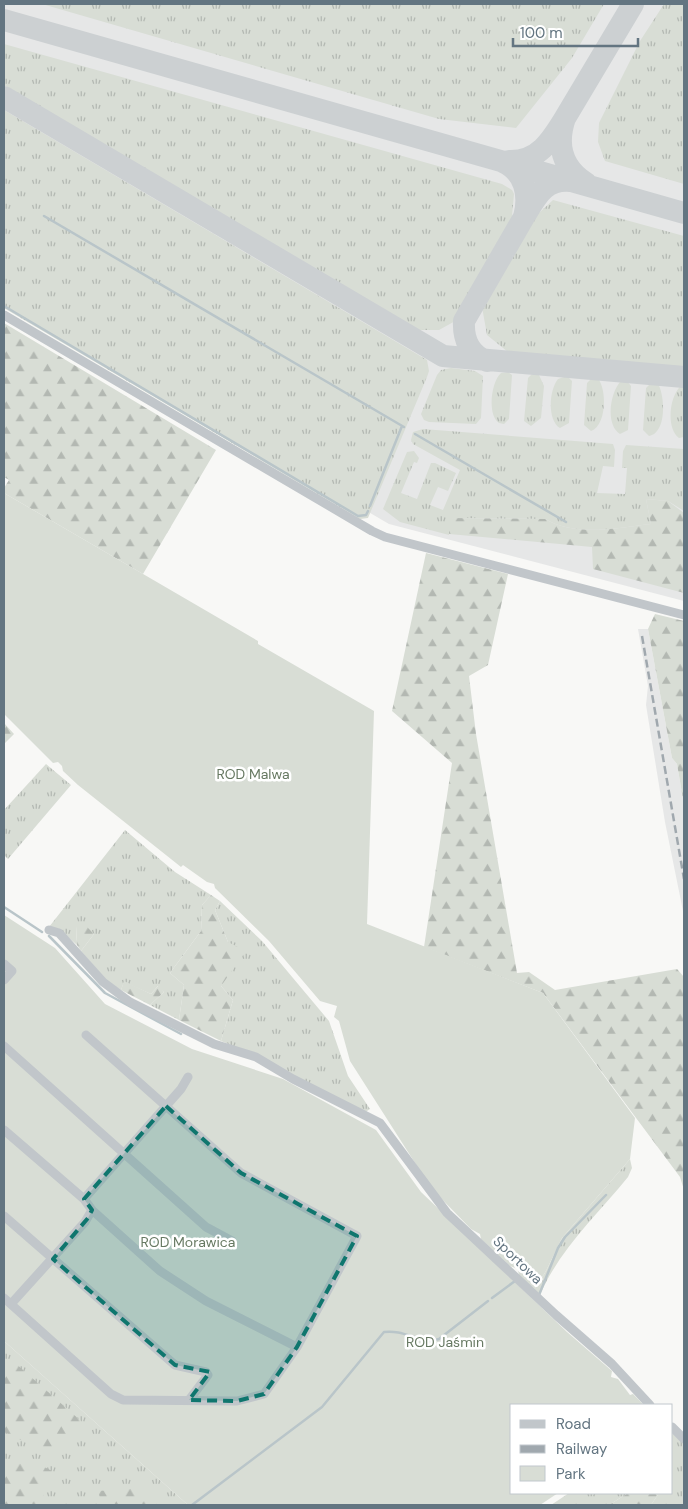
<svg xmlns="http://www.w3.org/2000/svg" width="688" height="1509" font-family="'DM Sans',sans-serif">
<style>
.built{fill:#e6e7e7}
.grass{fill:url(#grass-tufts)}
.forest{fill:url(#forest-firs)}
.green{fill:#d8ddd5}
.lines{fill:none;stroke-linecap:round;stroke-linejoin:round}
.stream{stroke:#b9c5c9;stroke-width:2.5}
.taxiway{stroke:#ccd0d2;stroke-width:22}
.street{stroke:#c1c6ca;stroke-width:9}
.rail{stroke:#a0a8ae;stroke-width:2.5;stroke-dasharray:8 4;stroke-linecap:butt}
.marked{fill:#0f766e;fill-opacity:0.2;stroke:#0f766e;stroke-width:4;stroke-dasharray:10 6;stroke-linejoin:round}
.labels{text-anchor:middle;dominant-baseline:central;stroke-width:5;stroke-linejoin:round;paint-order:stroke}
.park-label{font-size:14px;fill:#677962;stroke:#fff}
.street-label{font-size:14px;fill:#637581;stroke:#fff}
</style>
<defs>
<pattern id="grass-tufts" width="24" height="20" patternUnits="userSpaceOnUse" patternTransform="scale(1.25)"><rect width="24" height="20" fill="#d8ddd5"/><path d="M3 7l-1-3M5 7V3M7 7l1-3M15 17l-1-3M17 17v-4M19 17l1-3" fill="none" stroke="#b3b8b2"/></pattern>
<pattern id="forest-firs" width="22" height="20" patternUnits="userSpaceOnUse" patternTransform="scale(1.25)"><rect width="22" height="20" fill="#d8ddd5"/><path d="M5 1l3.5 6h-7zM16 11l3.5 6h-7z" fill="#b3b8b2"/></pattern>
</defs>
<rect width="100%" height="100%" fill="#f8f8f6"/>
<path class="built" d="M4 4H684V601L389 524 4 299Z
M638 629H648L672 758 677 764 684 805V916L665 822 646 705 648 686Z"/>
<path class="grass" d="M42 4H604L572 58 516 128 439 119Z
M664 4H684V184L605 161 598 142 599 123 640 41Z
M4 44 502 184 512 190 514 194 511 227 457 320 439 330H416L4 85Z
M4 110 427 360 429 371 427 377 368 518 360 519 4 308Z
M553 200 684 236V367L508 352 487 335 482 307 530 225 539 213Z
M451 368 475 371 483 376 481 418 476 424 429 422 424 420 421 414 437 375 441 370Z
M508 372 512 375 509 419 504 424 499 423C487 415 491 382 501 373Z
M532 374 539 375 544 386 541 418 531 426 524 421 528 378Z
M567 376 572 381 569 423 560 428C547 420 549 390 558 379Z
M592 378 599 380C607 392 606 426 591 431L584 425 587 383Z
M621 381H627L631 386 628 430 620 434C605 425 610 392 621 381Z
M651 383 658 384C665 395 667 433 649 436L643 430 646 388Z
M681 386H684V437L679 438C666 429 669 396 681 386Z
M423 429 613 444 615 450 614 467 603 466 597 493 625 494 627 468H622L623 451 626 445 684 449V511L668 501 646 499 651 524C617 528 576 537 545 519L449 518V535L400 522 383 509 407 452 414 451 419 458 417 463 414 462 401 493 417 499 431 463H435L456 473 448 491 438 487 430 505 443 510 460 470 413 444 411 440 413 432Z
M46 764 71 785 8 859 4 855V810Z
M125 830 175 872 211 895 202 905 201 931 170 973 184 985 179 1020 150 1005 164 992 158 986 151 994 124 982 121 990 107 981 81 951 94 934 76 926 77 945 59 929 49 927Z
M220 901 262 941 329 1021 348 1076 370 1109 364 1113 257 1056 221 1041 233 1000 221 986 228 942 215 910Z
M630 1159 632 1168 628 1177C597 1215 559 1250 540 1295L534 1290 546 1271 562 1238Z
M4 1341 188 1505H4Z
M672 1433 684 1444V1505H651L659 1493H672Z
M569 1493H628L609 1505H551Z"/>
<path class="forest" d="M4 323 216 450 143 574 4 493V488L9 480 4 477Z
M646 499 668 501 684 513V593L593 569 592 547 449 534V518L545 519C576 537 617 528 651 524Z
M426 553 508 574 488 665 469 676 476 734 517 973 529 972 555 990 677 969 684 977V1190L680 1177 543 993 424 947 452 763 392 711Z
M655 614 684 621V805L677 764 672 758 648 629Z
M4 723 14 734 4 744Z
M211 895 220 901 215 910 228 942 246 951 221 986 233 1000 221 1041 179 1020 184 985 170 973 201 931 202 905Z
M76 926H86L94 934 81 951 77 945Z
M124 981 151 994 159 985 164 992 150 1005 121 990Z
M14 1362 81 1421 69 1445 46 1452 4 1432V1374Z
M23 1456 52 1471 45 1481 42 1505H4V1462L12 1466Z
M143 1488 158 1505H102L98 1491Z
M628 1493H659L651 1505H609Z"/>
<path class="green" d="M4 493 258 641V644L374 711 367 924 543 993 635 1118 630 1159 562 1238 546 1271 534 1290 519 1276 518 1269 510 1266 481 1239 480 1234 471 1229 431 1188 350 1061 339 1021 334 1017 337 1006 320 1001 269 941 215 888 214 884 207 882 183 865 181 867 78 785 63 771 62 766 58 762 53 763 4 714Z
M4 915 55 948 105 1004 192 1049 283 1079 376 1130 421 1192 567 1332 612 1371 611 1377 618 1379 630 1395 633 1394 644 1405H512V1493H558L540 1505H188L4 1341Z"/>
<g class="lines">
<path class="stream" d="M44 216 404 427
M4 306 358 516 366 515 368 511
M415 434 566 522
M370 506 402 426
M4 907 42 932
M49 936 105 993 181 1034
M539 1295 558 1248 565 1237 606 1195
M492 1298 515 1281
M192 1505 322 1407 384 1332C405 1329 421 1345 439 1339L488 1301"/>
<path class="taxiway" d="M4 20 684 213
M4 97 443 356 684 377
M565 118 633 4
M509 161C538 162 551 141 565 118 556 144 562 168 586 183
M503 162C525 172 530 195 524 217 536 198 544 178 571 181
M487 361C470 355 463 339 464 321L524 217"/>
<path class="street" d="M4 315 372 531 385 537 684 615
M49 930 59 933 103 982 130 1002 214 1044 256 1057 293 1079 380 1123 447 1213 556 1315 612 1364 650 1405
M4 964 12 971 4 980
M4 1046 206 1227 232 1241
M4 1130 84 1199
M92 1210 160 1271 206 1301 297 1347
M4 1216 175 1365 206 1372 208 1375 189 1400
M4 1298 111 1394 123 1400 237 1401 264 1394 297 1347 357 1236 241 1173 86 1035
M11 1304 85 1222 92 1210 84 1199 181 1089 188 1077
M672 1427 684 1439"/>
<path class="rail" d="M642 636 684 879"/>
</g>
<path class="marked" d="M166 1106 241 1173 357 1236 297 1347 264 1394 237 1401 189 1400 210 1372 175 1365 53 1259 88 1218 92 1210 84 1199Z"/>
<g class="labels">
<g class="park-label">
<text x="253" y="774">ROD Malwa</text>
<text x="188" y="1242">ROD Morawica</text>
<text x="445" y="1342">ROD Jaśmin</text>
</g>
<g class="street-label">
<text transform="translate(518 1260) rotate(44)">Sportowa</text>
</g>
</g>
<rect width="688" height="1509" fill="none" stroke="#637581" stroke-width="10"/>
<rect x="510" y="1404" width="162" height="90" fill="#ffffff" stroke="#c1c8cd"/>
<rect x="520" y="1420" width="25" height="8" fill="#c1c6ca" stroke="#c1c8cd"/>
<text x="556" y="1429" font-size="15" fill="#637581">Road</text>
<rect x="520" y="1445" width="25" height="8" fill="#a0a8ae" stroke="#c1c8cd"/>
<text x="556" y="1454" font-size="15" fill="#637581">Railway</text>
<rect x="520" y="1466" width="25" height="15" fill="#d8ddd5" stroke="#c1c8cd"/>
<text x="556" y="1479" font-size="15" fill="#637581">Park</text>
<path d="M513 38v8h125v-8" fill="none" stroke="#637581" stroke-width="2.5"/>
<text x="520" y="38" font-size="15" fill="#637581" stroke="#ffffff" stroke-width="4" paint-order="stroke">100 m</text>
</svg>
